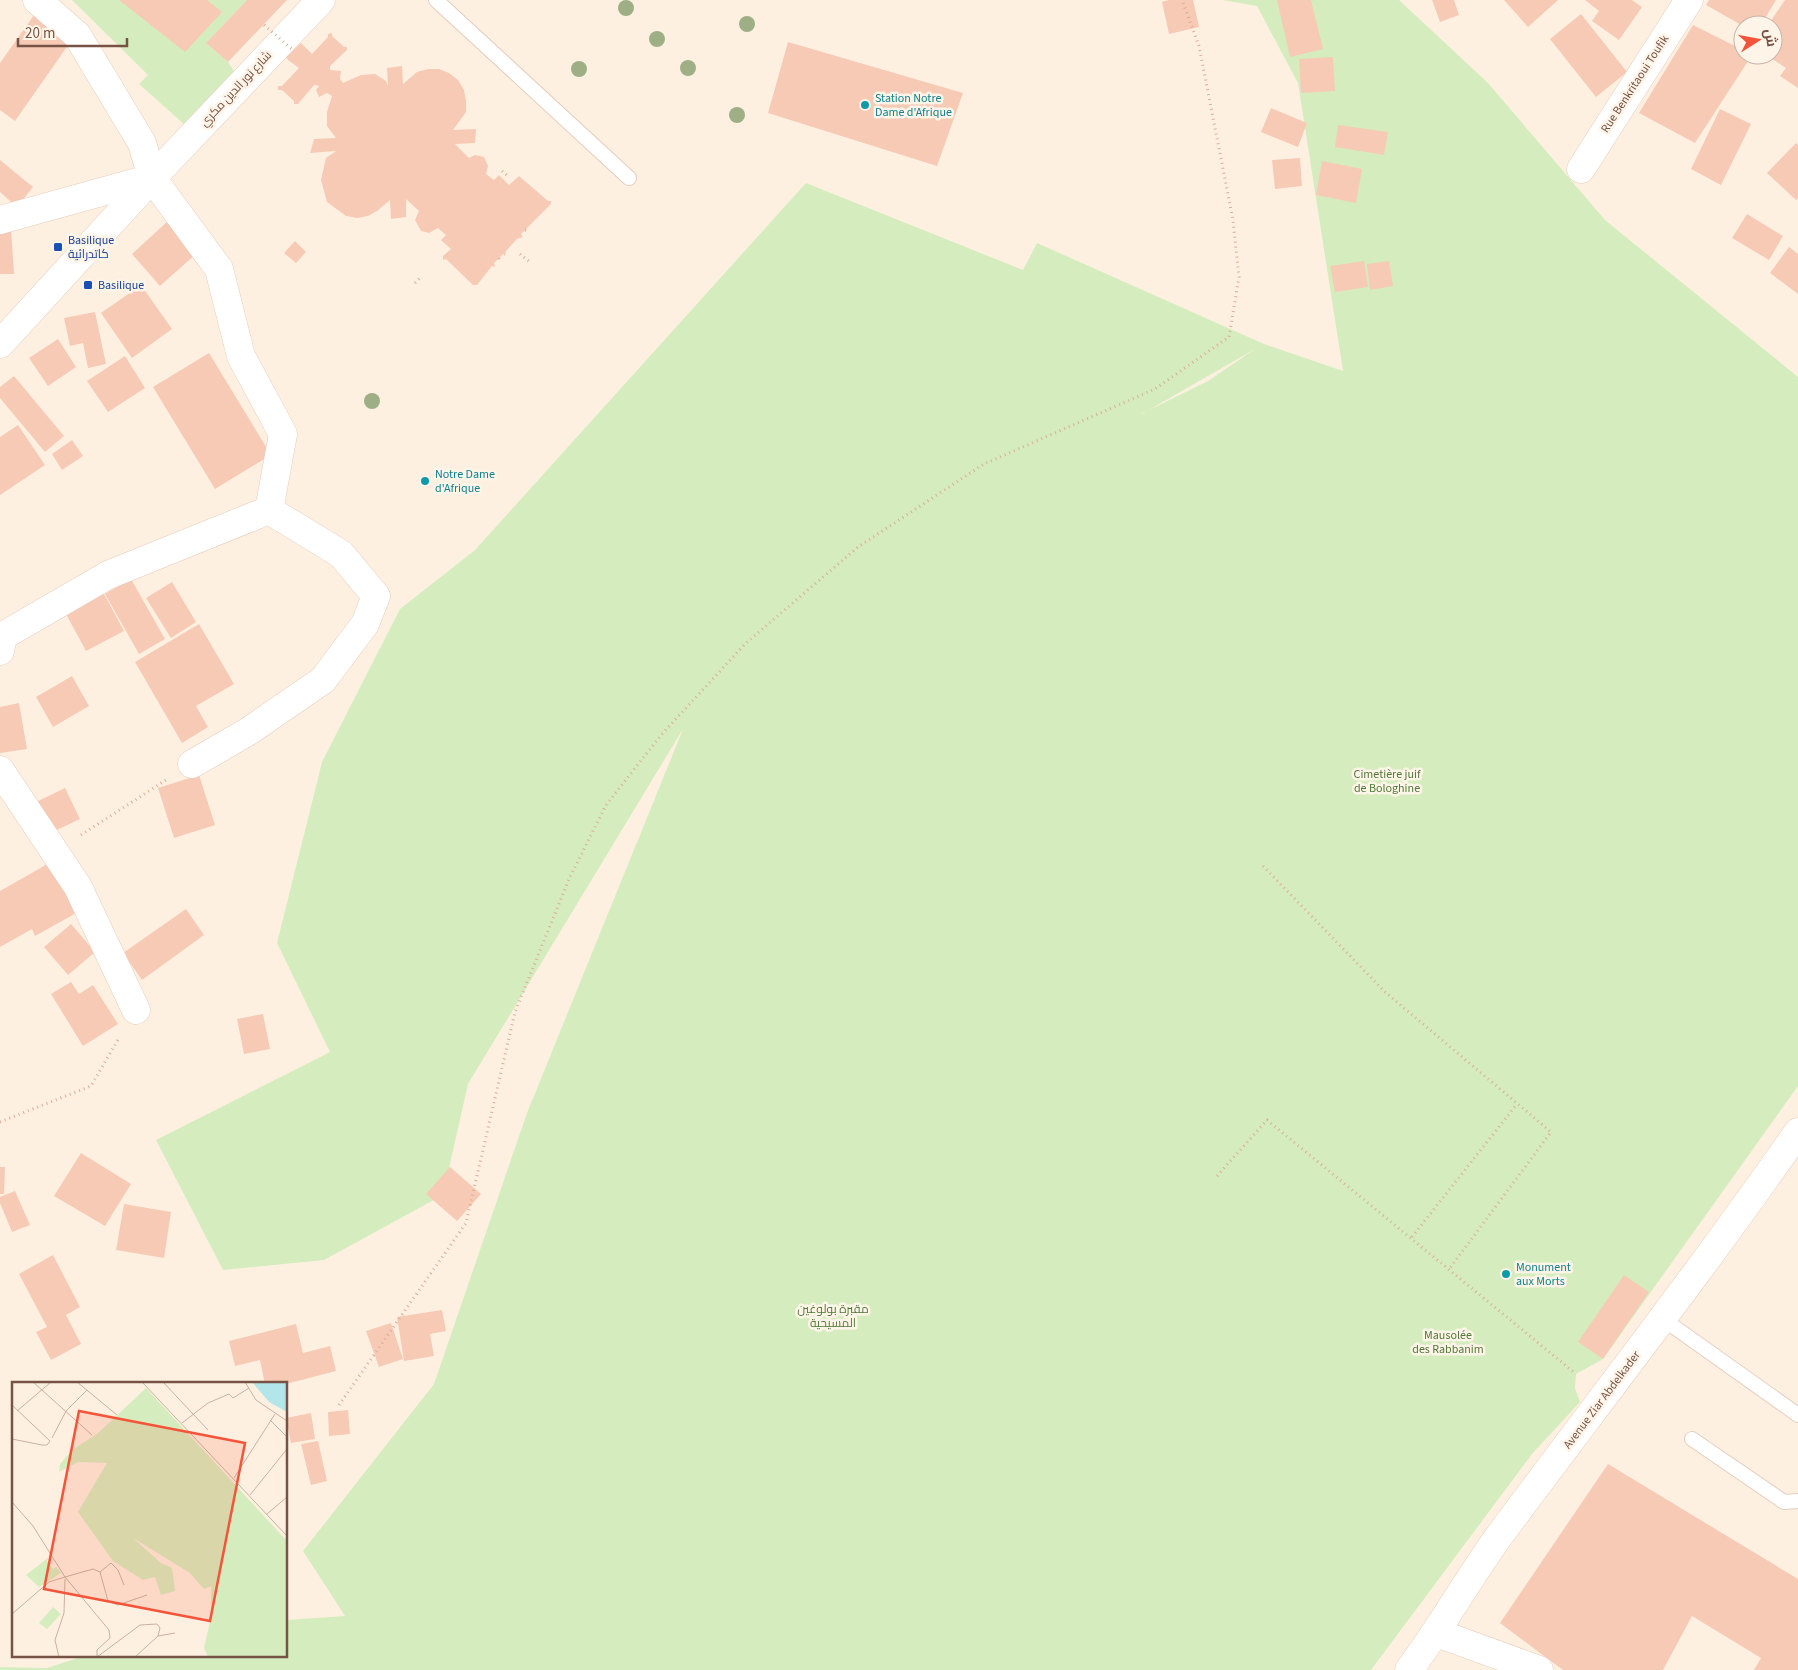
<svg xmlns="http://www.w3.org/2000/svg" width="1798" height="1670" font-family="'Source Sans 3',Cairo,sans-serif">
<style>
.green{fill:#d5edbe;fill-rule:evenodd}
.building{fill:#f6cab5}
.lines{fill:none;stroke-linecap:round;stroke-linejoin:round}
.service-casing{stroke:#e5cdbe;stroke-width:16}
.minor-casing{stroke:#e5cdbe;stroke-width:29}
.tertiary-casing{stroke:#e5cdbe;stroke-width:29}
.secondary-casing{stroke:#ebcdbb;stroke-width:29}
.path{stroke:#dbad98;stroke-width:3;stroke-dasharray:1 4;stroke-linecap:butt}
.service{stroke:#fff;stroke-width:14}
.minor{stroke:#fff;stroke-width:28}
.tertiary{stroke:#fff;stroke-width:28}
.secondary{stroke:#fff;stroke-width:28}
.path-bridge{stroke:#dbad98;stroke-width:3;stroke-dasharray:1 4;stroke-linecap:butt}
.tree{fill:#9faf85}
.culture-dot{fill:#0f9aa8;stroke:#fff4e8;stroke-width:2}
.transit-dot{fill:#1a4fb4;stroke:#fff4e8;stroke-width:2}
.labels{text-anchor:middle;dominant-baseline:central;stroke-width:5;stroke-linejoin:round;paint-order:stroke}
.street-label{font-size:12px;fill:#775345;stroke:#fff4e8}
.culture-label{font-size:12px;fill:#0d838f;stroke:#fff4e8;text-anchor:start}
.transit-label{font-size:12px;fill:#164399;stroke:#fff4e8;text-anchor:start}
.park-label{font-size:12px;fill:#51793a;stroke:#fff4e8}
.inset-road{fill:none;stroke:#c8b1a2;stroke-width:1}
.view{fill:#f45439;fill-opacity:0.15;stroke:#f45439;stroke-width:2.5}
.inset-edge{fill:none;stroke:#775345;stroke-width:2.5}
</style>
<rect width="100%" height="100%" fill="#fef0e0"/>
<path class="green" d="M72 0H247L206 43 228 62 235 73 186 126 139 84 148 75Z
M1222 0H1399L1488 83 1605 220 1798 377V1086L1603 1359 1576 1374 1575 1388 1580 1402 1532 1454 1371 1670H0V1667L47 1668 84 1656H286V1620L345 1616 303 1551 434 1384 527 1113 683 729 468 1084 443 1195 324 1260 223 1270 156 1140 330 1052 277 943 322 762 400 609 475 550 806 183 1023 270 1037 243 1264 344 1343 371 1298 83 1257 6ZM1255 349 1208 381 1141 414H1142Z"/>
<path class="building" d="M119 0H207L222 12 185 52Z
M247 0H287L228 62 206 43Z
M1169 0H1193L1199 27 1169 34 1162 2Z
M1277 0H1311L1323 49 1290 57Z
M1432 0H1454L1459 15 1440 22Z
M1504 0H1558L1528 27Z
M1585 0H1632L1642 7 1619 40 1592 21 1599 11Z
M1709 0H1776L1761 25 1743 26 1706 5Z
M1785 0H1798V88L1780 76 1786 68 1766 55H1773V25H1768Z
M1581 14 1627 72 1596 97 1550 39Z
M34 15 71 41 15 121 0 110V63Z
M1693 25 1743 50V55H1752L1695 143 1639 113Z
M332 33V36L344 47H347V50L330 66V70L341 71 340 79 343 83 361 75 375 74 386 81 388 86 387 68 402 66 403 84 417 72 428 69H439L449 73 458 80 464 90 466 101V112L453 130 476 129 475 143 455 144 469 158 475 155 484 157 488 166 486 174 494 180 499 175 509 185 519 176 548 201H551V204L521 234 523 237 517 239 506 251 505 256 503 254 494 263 495 267 492 266 477 285H473L446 259 443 260V256L451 249 441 240 446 235 438 228 429 233 421 231 415 220 419 211 406 199V217L391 219 390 200 377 211 368 216 357 218 346 216 327 202 321 180 326 158 336 151 310 153 314 139 336 138 327 126V112L332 96 327 93 319 97 316 90 319 86 314 85 298 104H294V101L282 90H278V86H282L299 68 288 60 286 57 301 43 312 54 328 37V34Z
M788 42 963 93 937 166 768 113Z
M1333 57 1335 91 1301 93 1299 59Z
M1271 108 1307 123 1298 147 1261 132Z
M1720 109 1751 124 1721 185 1691 169Z
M1338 125 1388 132 1384 155 1335 147Z
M1796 143 1798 145V198L1796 200 1767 173Z
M1300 158 1302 186 1275 189 1272 160Z
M0 160 33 187 17 207 0 192Z
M1322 161 1362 169 1356 203 1316 195Z
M1747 214 1783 236 1769 260 1732 238Z
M168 221 197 253 160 286 132 254Z
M0 229H11L14 274H0Z
M295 241 306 252 296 263 284 253Z
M1789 247 1798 254V294L1770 273Z
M1364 261 1368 287 1335 292 1330 266Z
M1389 261 1393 286 1370 290 1367 264Z
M141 285 172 329 132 358 101 313Z
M95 312 106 364 88 368 83 343 70 346 64 318Z
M58 339 76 367 48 386 29 358Z
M209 353 271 455 215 489 153 387Z
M125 356 145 388 108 412 87 381Z
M14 376 64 436 45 452 0 398V387Z
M18 425 45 465 0 495V437Z
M72 440 83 456 62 470 52 454Z
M131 579 165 639 139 654 105 594Z
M172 582 196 622 171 638 146 598Z
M104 594 124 631 86 651 66 614Z
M199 624 234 684 196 706 208 727 182 743 135 662Z
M72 676 89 706 53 727 36 697Z
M19 703 27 749 0 753V707Z
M199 775 215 825 174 838 158 788Z
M65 788 80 819 46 835 32 804Z
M51 862 78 912 35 936 32 929 0 947V891Z
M186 909 204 935 142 980 123 953Z
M71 924 95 952 68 975 44 947Z
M71 982 79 994 93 985 118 1024 83 1046 51 994Z
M263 1014 270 1049 244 1054 237 1019Z
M81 1153 131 1184 105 1226 54 1196Z
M0 1167H5L4 1194H0Z
M450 1167 481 1194 457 1221 426 1194Z
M15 1191 30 1225 12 1232 0 1203V1197Z
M124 1204 171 1212 164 1258 116 1250Z
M53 1255 80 1307 66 1315 81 1344 51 1360 36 1332 47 1327 19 1274Z
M1624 1275 1649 1292 1603 1359 1578 1342Z
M442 1310 446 1331 430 1334 434 1356 404 1361 397 1317Z
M391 1323 403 1359 379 1367 366 1331Z
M296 1324 303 1353 330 1346 336 1371 286 1384H265L260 1360 235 1366 229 1341Z
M348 1410 350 1434 329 1436 328 1412Z
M311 1413 315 1439 291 1443 286 1418Z
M318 1441 327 1481 311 1485 301 1444Z
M1608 1464 1798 1579V1670H1754L1761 1658 1692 1616 1663 1670H1563L1500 1623Z"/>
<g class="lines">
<defs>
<path id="service" d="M436 0 629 178
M1663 1319 1798 1415
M1692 1439 1784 1502 1798 1501"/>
<path id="minor" d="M1581 169 1689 0
M152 178 219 269 241 356 283 434 269 510 341 554 376 596 365 624 323 680 249 731 192 764
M152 178 321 0
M0 220 152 178
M0 651 3 636 108 575 269 510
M0 770 78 887 136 1010
M1437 1633 1539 1670"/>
<path id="tertiary" d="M0 344 152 178 142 143 77 35 37 0"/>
<path id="secondary" d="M1409 1670C1442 1626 1469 1577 1502 1532 1601 1399 1703 1268 1798 1132"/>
</defs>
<use href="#service" class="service-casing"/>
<use href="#minor" class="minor-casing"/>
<use href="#tertiary" class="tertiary-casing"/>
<use href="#secondary" class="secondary-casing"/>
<path class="path" d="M502 171 508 176
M525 230 528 231
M520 254 530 262
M499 258 501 261
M415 283 421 277
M81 835 166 780
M1263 866 1385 992 1551 1132 1450 1268
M0 1122 91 1086 119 1038
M1217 1176 1267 1120 1576 1374
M1412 1237 1517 1104
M339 1405 466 1223 515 1012 569 879 606 805 662 734 745 644 858 547 984 464 1155 389 1229 337 1239 277 1233 220 1199 46 1182 0"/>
<use href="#service" class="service"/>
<use href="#minor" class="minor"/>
<use href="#tertiary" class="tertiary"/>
<use href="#secondary" class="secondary"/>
<path class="path-bridge" d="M264 25 293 50"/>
</g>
<g class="tree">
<circle cx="626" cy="8" r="8"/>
<circle cx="747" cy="24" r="8"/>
<circle cx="657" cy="39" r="8"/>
<circle cx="688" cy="68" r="8"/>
<circle cx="579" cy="69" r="8"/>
<circle cx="737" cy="115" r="8"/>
<circle cx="372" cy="401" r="8"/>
</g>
<g class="culture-dot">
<circle cx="865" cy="105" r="5"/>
<circle cx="425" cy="481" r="5"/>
<circle cx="1506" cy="1274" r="5"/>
</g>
<g class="transit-dot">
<rect x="53" y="242" width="10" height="10" rx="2.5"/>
<rect x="83" y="280" width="10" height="10" rx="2.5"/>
</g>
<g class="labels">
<g class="street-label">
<text transform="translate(1635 84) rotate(-57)">Rue Benkritaoui Toufik</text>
<text transform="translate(236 89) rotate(-47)">شارع نور الدين مكري</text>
<text transform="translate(1602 1400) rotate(-53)">Avenue Ziar Abdelkader</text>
</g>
<g class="culture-label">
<text x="875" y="98">Station Notre<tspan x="875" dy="14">Dame d'Afrique</tspan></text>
<text x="435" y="474">Notre Dame<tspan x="435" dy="14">d'Afrique</tspan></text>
<text x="1516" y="1267">Monument<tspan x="1516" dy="14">aux Morts</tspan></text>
</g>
<g class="transit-label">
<text x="68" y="240">Basilique<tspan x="68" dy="14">كاتدرائية</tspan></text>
<text x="98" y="285">Basilique</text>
</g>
<g class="park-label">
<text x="1387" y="774">Cimetière juif<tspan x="1387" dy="14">de Bologhine</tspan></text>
<text x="833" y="1309">مقبرة بولوغين<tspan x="833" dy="14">المسيحية</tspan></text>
<text x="1448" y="1335">Mausolée<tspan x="1448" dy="14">des Rabbanim</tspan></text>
</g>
</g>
<g transform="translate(12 1382)">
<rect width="275" height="275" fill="#fef0e0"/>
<path d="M134 6 275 159V275H196L192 266 199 235V204L192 207 178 191 121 156 149 181 160 186 163 209 149 213 143 195 131 198 101 179 66 130 95 81 66 80 47 90 48 82 60 68 85 52ZM37 175 35 179 41 187 44 185 49 191 27 205 14 193ZM41 225 49 232 35 247 27 241Z" fill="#d5edbe"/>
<path d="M240 0H275V30L257 20Z" fill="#b3e6e9"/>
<path class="inset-road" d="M21 0 80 53M65 0 105 33M130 0 275 154M151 0 196 48M233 0 244 18 275 39M0 23 38 59 35 63H30L0 57M5 29 39 0M258 38 275 55M170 41 196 21 217 12 221 16 237 6M40 56 54 29 75 8M222 96 263 32M238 113 275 67M0 120 21 144 53 195M255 132 275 115M88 190 96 219 106 223 135 213M53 195 81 187 88 190 99 181 106 188 112 203M0 232 37 200 53 195 97 248 98 256 85 268V275L128 243 145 242 148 246 146 254M47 275 43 258 52 231 53 197M123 275 146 254 163 251"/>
<path class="view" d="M67 29 233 61 198 239 32 207Z"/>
<rect width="275" height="275" class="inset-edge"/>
</g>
<g transform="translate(1758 40) rotate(79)"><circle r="24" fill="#fff4e8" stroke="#c9b4a7"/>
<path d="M0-4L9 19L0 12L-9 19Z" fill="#f45439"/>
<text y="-8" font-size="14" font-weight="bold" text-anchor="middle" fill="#775345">ش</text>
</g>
<path d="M18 38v8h109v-8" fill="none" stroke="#775345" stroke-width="2.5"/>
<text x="25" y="38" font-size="15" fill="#775345" stroke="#fff4e8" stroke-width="4" paint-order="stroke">20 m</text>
</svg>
